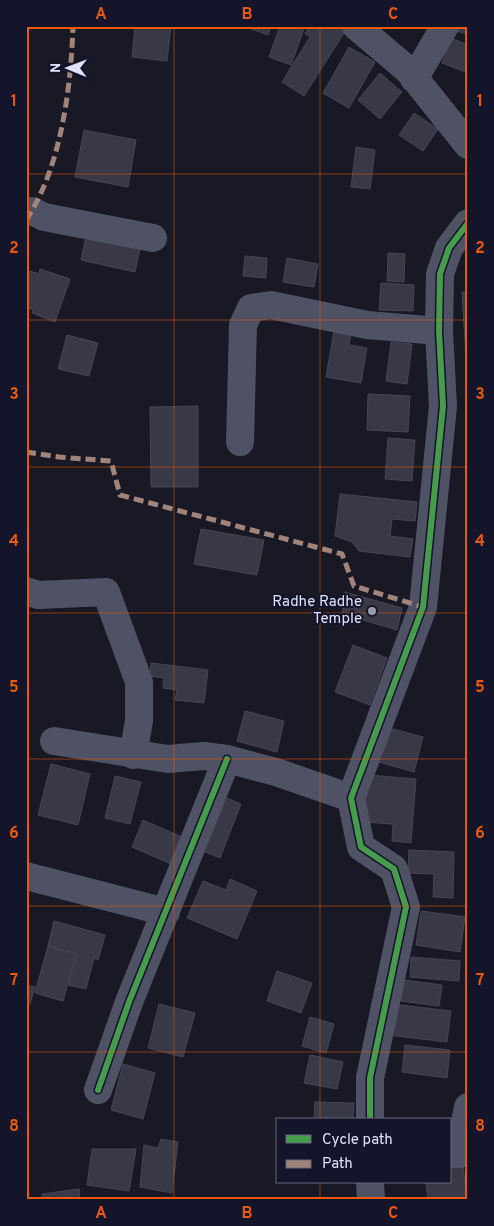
<svg xmlns="http://www.w3.org/2000/svg" width="494" height="1226" font-family="Overpass,sans-serif">
<style>
.building{fill:#383846;stroke:#454557}
.lines{fill:none;stroke-linecap:round;stroke-linejoin:round}
.minor{stroke:#4f5265;stroke-width:28}
.quiet{stroke:#a18479;stroke-width:5;stroke-dasharray:10 5;stroke-linecap:butt}
.cycleway-casing{stroke:#14142a;stroke-width:9}
.cycleway{stroke:#469c4c;stroke-width:6}
.grid{fill:none;stroke:#e8590c;stroke-width:1;stroke-opacity:0.55}
.poi-dot{fill:#9a9cb1;stroke:#14142a;stroke-width:2}
.labels{text-anchor:middle;dominant-baseline:central;stroke-width:4;stroke-linejoin:round;paint-order:stroke}
.poi-label{font-size:15px;fill:#e0e2fc;stroke:#14142a;text-anchor:end}
.neatline{fill:none;stroke:#e8590c;stroke-width:2}
.grid-label{font-size:16px;text-anchor:middle;font-weight:bold;fill:#e8590c}
</style>
<rect width="100%" height="100%" fill="#191925"/>
<path class="building" d="M135 26H171L167 61 132 57Z
M244 26H271L268 35Z
M280 26H305L291 65 269 57Z
M309 26H341L346 30 304 96 282 82 310 37 305 34Z
M458 26H468V34L456 31Z
M451 38 468 45V73L442 63Z
M349 47 375 62 349 108 323 93Z
M380 73 402 92 380 119 358 100Z
M414 113 438 129 423 151 399 135Z
M84 130 136 140 128 187 75 177Z
M356 147 375 150 370 189 351 187Z
M86 236 140 249 135 272 81 260Z
M388 253 405 254 404 282 387 281Z
M245 256 267 258 266 278 243 276Z
M287 258 318 264 314 287 283 282Z
M40 269 70 279 55 322 32 313 33 310 26 307V282L30 271 39 274Z
M381 283 414 285 413 311 379 310Z
M462 292H468V340H465Z
M334 331 351 334 349 345 367 348 361 383 326 377Z
M67 335 98 343 89 376 58 369Z
M465 340H468V369H466Z
M391 342 412 344 407 384 386 381Z
M368 394 410 396 408 432 367 430Z
M198 406V487H151L150 407Z
M388 438 415 440 412 481 385 479Z
M340 494 417 502 415 521 392 519 390 536 413 539 410 557 359 551 352 542 335 536Z
M201 529 264 540 257 575 194 564Z
M345 592 402 608 397 630 342 614Z
M353 645 387 658 370 705 335 692Z
M151 663 208 670 204 703 175 700 177 690 163 688 164 678 150 676Z
M245 711 284 721 277 752 237 741Z
M385 727 423 737 414 772 375 761Z
M51 764 90 774 78 825 38 815Z
M368 775 416 779 411 843 392 841 393 824 364 822Z
M115 776 141 782 130 824 105 818Z
M217 794 241 804 220 858 195 848Z
M143 820 182 837 171 864 132 847Z
M409 850 454 852 453 898 433 897 434 874 408 873Z
M230 879 257 891 237 939 187 918 203 881 226 890Z
M421 911 465 917 460 952 416 945Z
M54 921 105 935 98 960 94 958 86 989 68 985 77 954 48 946Z
M48 946 76 954 63 1001 35 993Z
M411 957 460 961 459 981 410 977Z
M277 971 312 983 301 1013 267 1001Z
M404 980 442 985 439 1006 401 1001Z
M26 985 35 987 30 1004 26 1003Z
M159 1004 195 1013 183 1057 148 1048Z
M391 1004 451 1011 447 1042 388 1035Z
M310 1017 334 1024 326 1053 302 1046Z
M405 1045 450 1050 447 1078 402 1072Z
M310 1055 343 1062 337 1089 304 1083Z
M123 1064 155 1073 143 1119 111 1110Z
M315 1102 354 1103 353 1120H314Z
M161 1139 178 1142 172 1193 140 1187 144 1145 158 1148Z
M92 1149H136L129 1191 87 1185Z
M463 1161 466 1200H428L426 1182H450V1162Z
M79 1189 80 1200H43L42 1194Z"/>
<g class="lines">
<path class="minor" d="M356 26 408 70 468 145
M414 79 445 26
M32 211 44 217 153 238
M240 442 243 325 251 308 271 305 367 325 439 331
M26 591 38 595 106 592 139 682V721L133 755
M54 741 168 759 204 756 227 759 276 772 351 798
M26 876 166 912
M98 1090 129 1002 227 759
M370 1120V1078L406 907 394 869 361 847 351 798 423 607 443 406 439 331 440 274 449 248 468 223
M450 1154H459L468 1107
M370 1182 371 1200"/>
<path class="quiet" d="M26 220C61 168 71 88 73 26
M26 452 59 457 111 461 120 495 342 554 354 586 423 607"/>
<defs>
<path id="cycleway" d="M98 1090 129 1002 227 759
M370 1120V1078L406 907 394 869 361 847 351 798 423 607 443 406 439 331 440 274 449 248 468 223"/>
</defs>
<use href="#cycleway" class="cycleway-casing"/>
<use href="#cycleway" class="cycleway"/>
</g>
<path class="grid" d="M174 26V1200M320 26V1120M26 174H468M26 320H468M26 467H468M26 613H468M26 759H468M26 906H468M26 1052H468M320 1182V1200"/>
<circle class="poi-dot" cx="372" cy="611" r="5"/>
<g class="labels">
<g class="poi-label">
<text x="362" y="602">Radhe Radhe<tspan x="362" dy="17">Temple</tspan></text>
</g>
</g>
<rect width="494" height="1226" fill="none" stroke="#14142a" stroke-width="55"/>
<rect x="276" y="1118" width="175" height="65" fill="#14142a" stroke="#66667e"/>
<rect x="286" y="1135" width="25" height="8" fill="#469c4c" stroke="#66667e"/>
<text x="322" y="1144" font-size="15" fill="#e0e2fc">Cycle path</text>
<rect x="286" y="1160" width="25" height="8" fill="#a18479" stroke="#66667e"/>
<text x="322" y="1168" font-size="15" fill="#e0e2fc">Path</text>
<g transform="translate(68 68) rotate(271)" stroke="#14142a" stroke-width="4" paint-order="stroke">
<path d="M0-4L9 19L0 12L-9 19Z" fill="#e0e2fc"/>
<text y="-8" font-size="14" font-weight="bold" text-anchor="middle" fill="#e0e2fc">N</text>
</g>
<rect x="28" y="28" width="438" height="1170" class="neatline"/>
<g class="grid-label">
<text x="101" y="19">A</text>
<text x="247" y="19">B</text>
<text x="393" y="19">C</text>
<text x="14" y="106">1</text>
<text x="480" y="106">1</text>
<text x="14" y="253">2</text>
<text x="480" y="253">2</text>
<text x="14" y="399">3</text>
<text x="480" y="399">3</text>
<text x="14" y="546">4</text>
<text x="480" y="546">4</text>
<text x="14" y="692">5</text>
<text x="480" y="692">5</text>
<text x="14" y="838">6</text>
<text x="480" y="838">6</text>
<text x="14" y="985">7</text>
<text x="480" y="985">7</text>
<text x="14" y="1131">8</text>
<text x="480" y="1131">8</text>
<text x="101" y="1218">A</text>
<text x="247" y="1218">B</text>
<text x="393" y="1218">C</text>
</g>
</svg>
